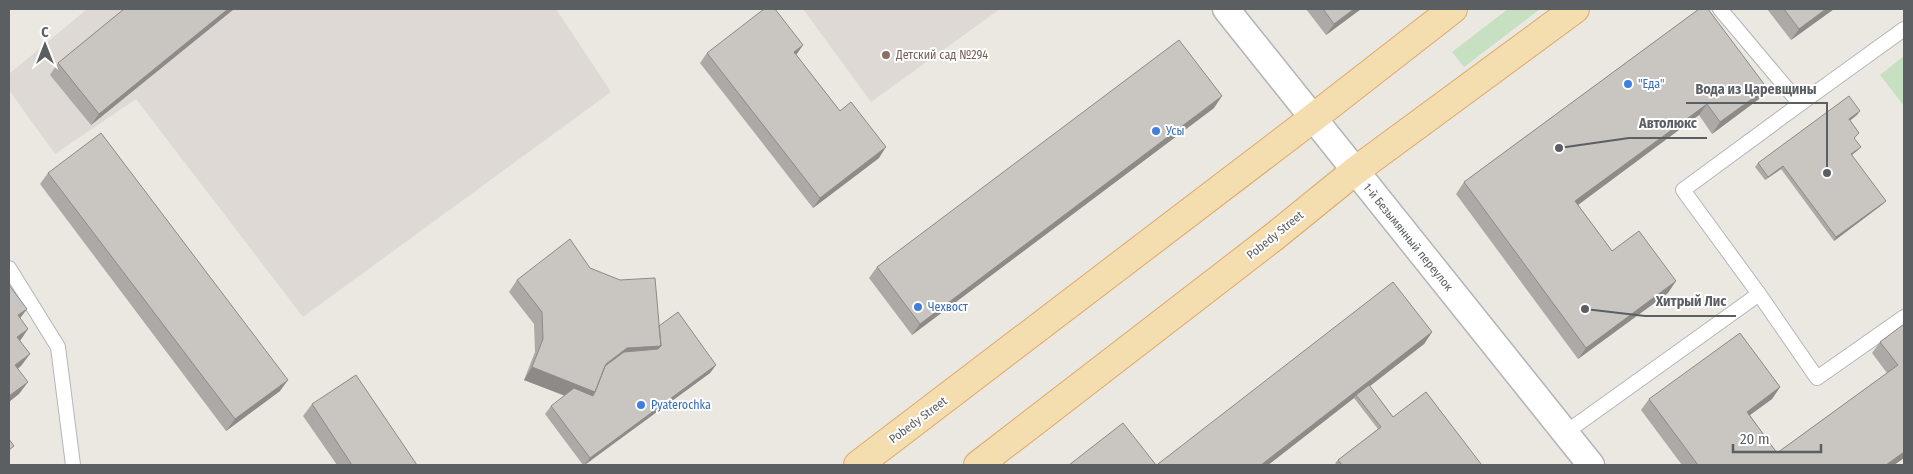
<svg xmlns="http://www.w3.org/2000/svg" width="1913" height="474" font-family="'Fira Sans Condensed',sans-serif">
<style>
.education{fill:#ded9d4}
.green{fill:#c7e0c2}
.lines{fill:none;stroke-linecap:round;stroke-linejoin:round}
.lane-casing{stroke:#b3b5b8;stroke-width:16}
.street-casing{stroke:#b3b5b8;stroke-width:29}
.primary-casing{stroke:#dea969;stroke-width:30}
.lane{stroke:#fff;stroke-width:14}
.street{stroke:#fff;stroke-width:26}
.primary{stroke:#f4ddaf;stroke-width:28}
.wall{fill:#ada9a6}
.shaded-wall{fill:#8d8a87}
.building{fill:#c9c5c1;stroke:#8d8a87}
.education-dot{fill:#8d6e63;stroke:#fff;stroke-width:2}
.shop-dot{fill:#3f7fe0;stroke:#fff;stroke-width:2}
.labels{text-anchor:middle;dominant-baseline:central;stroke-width:4;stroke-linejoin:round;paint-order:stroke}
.education-label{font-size:12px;fill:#785e54;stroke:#fff;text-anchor:start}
.shop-label{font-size:12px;fill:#366cbe;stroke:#fff;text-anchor:start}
.street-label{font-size:12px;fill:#5b5f61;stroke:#fff}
.leader{fill:none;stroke:#5b5f61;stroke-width:2}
.callout-dot{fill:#5b5f61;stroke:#fff;stroke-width:2}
.callout-label{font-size:14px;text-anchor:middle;font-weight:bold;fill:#5b5f61;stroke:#fff;stroke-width:4;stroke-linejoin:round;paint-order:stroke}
</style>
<rect width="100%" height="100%" fill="#ebe8e2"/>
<path class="education" d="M87 9H556L611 92 303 317 136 99 55 154 9 90V74Z
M803 9H1000L871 102Z"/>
<path class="green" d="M1508 9H1540L1464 67 1452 52Z
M1904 56V106L1880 75Z"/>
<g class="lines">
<defs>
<path id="lane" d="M1720 9 1800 104 1683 190 1759 294
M1800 104 1904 29
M9 268 58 347 73 465
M1565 433 1759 294 1817 378 1904 317"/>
<path id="street" d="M1226 9 1591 465"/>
<path id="primary" d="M858 465 1313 118 1453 9
M978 465 1275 236 1355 171 1575 9"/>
</defs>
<use href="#lane" class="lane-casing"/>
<use href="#street" class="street-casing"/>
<use href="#primary" class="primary-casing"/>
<use href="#lane" class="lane"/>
<use href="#street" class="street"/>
<use href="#primary" class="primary"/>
</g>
<path class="wall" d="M124 9H234L91 125 50 75 58 63Z
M1306 9H1361L1326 35Z
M1699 9 1759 99 1712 134 1699 115 1578 205 1612 251 1668 293 1578 359 1456 194 1464 182Z
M1767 9H1834L1791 40Z
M803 45 796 55 840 111 879 158 813 208 700 63 707 53Z
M1214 108 912 335 869 278 877 267Z
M1857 115 1850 120 1859 133 1854 139 1858 150 1852 155 1883 204 1834 241 1781 169 1765 180 1755 167 1758 163Z
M48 173 280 391 226 431 40 184Z
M590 268 659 326 716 365 710 373 585 465H583L545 414 551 406 565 396 524 380 535 352 534 324 509 292 517 280Z
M1904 324V458L1894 465H1682L1641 410 1649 399 1780 387 1772 399 1750 415 1777 453 1887 373 1872 353 1880 342Z
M1432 332 1424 344 1370 386 1393 417 1481 464 1480 465H1337L1335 463 1338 460 1378 429 1354 398 1268 465H1158Z
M312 404 417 465H337L303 416Z"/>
<path class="shaded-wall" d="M228 9H234L91 125 99 114Z
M1354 9H1361L1326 35 1334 24Z
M1826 9H1834L1791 40 1799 29Z
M803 45 796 55 794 52Z
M1767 88 1759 99 1712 134 1720 122Z
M1222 96 1214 108 912 335 920 324Z
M1707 104 1699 115 1567 213 1575 201Z
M1860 111 1857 115 1847 123 1849 119Z
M886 147 879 158 813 208 820 198Z
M1861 147 1858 150 1849 157 1851 154Z
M1783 166 1781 169 1765 180 1768 177Z
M1886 201 1883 204 1834 241 1836 237Z
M1676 281 1668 293 1578 359 1586 348Z
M27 309 18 321V315Z
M28 329 20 341 17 337Z
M1432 332 1424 344 1357 396 1356 395 1354 398 1268 465H1261Z
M661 346 652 358 601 373 606 364 627 348Z
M30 354 21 366 9 376 15 365Z
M716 365 710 373 584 465 590 458Z
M532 367 595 392 587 404 524 380Z
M288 380 280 391 226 431 235 419Z
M28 382 19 394 9 402V396Z
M1780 387 1772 399 1739 423 1747 412Z
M1904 452V458L1894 465H1886Z"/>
<path class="building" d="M124 9H228L99 114 58 63Z
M764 9H775L803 45 794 52 840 111 851 102 886 147 820 198 707 53Z
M1323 9H1354L1334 24Z
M1699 9H1708L1767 88 1720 122 1707 104 1575 201 1612 251 1639 231 1676 281 1586 348 1464 182Z
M1784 9H1826L1799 29Z
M1179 40 1222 96 920 324 877 267Z
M1849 96 1860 111 1849 119 1859 133 1854 138 1861 147 1851 154 1886 201 1836 237 1783 166 1768 177 1758 163Z
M101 133 288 380 235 419 48 173Z
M570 239 590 268 620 280 655 278 661 346 627 348 606 364 595 392 532 367 543 339 542 312 517 280Z
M1393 282 1432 332 1261 465H1159L1158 464Z
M9 285 27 309 18 315 28 329 17 337 30 354 15 365 28 382 9 396Z
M678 312 716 365 590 458 551 406 574 388 593 396 595 392 605 366 624 352 658 349 661 346 659 326Z
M1904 324V452L1886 465H1698L1649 399 1740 333 1780 387 1747 412 1777 453 1898 365 1880 342Z
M356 375 417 465H352L312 404Z
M1369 385 1393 417 1426 392 1481 464 1479 465H1342L1338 460 1381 427 1356 395Z
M1123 423 1156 465H1069Z
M9 439 14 446 9 450Z"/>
<circle class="education-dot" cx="886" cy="55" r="5"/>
<g class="shop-dot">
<circle cx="1628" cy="84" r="5"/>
<circle cx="1156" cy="131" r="5"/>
<circle cx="918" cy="307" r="5"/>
<circle cx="641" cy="405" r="5"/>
</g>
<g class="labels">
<g class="education-label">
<text x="896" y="55">Детский сад №294</text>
</g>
<g class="shop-label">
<text x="1638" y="84">"Еда"</text>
<text x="1166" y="131">Усы</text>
<text x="928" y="307">Чехвост</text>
<text x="651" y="405">Pyaterochka</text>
</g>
<g class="street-label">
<text transform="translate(1275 235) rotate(-39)">Pobedy Street</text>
<text transform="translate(1408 237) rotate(51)">1-й Безымянный переулок</text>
<text transform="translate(918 420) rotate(-37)">Pobedy Street</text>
</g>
</g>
<path class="leader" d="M1827 173L1827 103H1686M1559 148L1629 138H1707M1585 309L1645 316H1736"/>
<g class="callout-dot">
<circle cx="1827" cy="173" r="5"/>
<circle cx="1559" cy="148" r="5"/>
<circle cx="1585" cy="309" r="5"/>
</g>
<g class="callout-label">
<text x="1756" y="94">Вода из Царевщины</text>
<text x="1668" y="128">Автолюкс</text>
<text x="1691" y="306">Хитрый Лис</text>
</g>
<rect width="1913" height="474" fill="none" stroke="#5b5f61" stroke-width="20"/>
<g transform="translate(45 45)" stroke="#ffffff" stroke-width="4" paint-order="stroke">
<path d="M0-4L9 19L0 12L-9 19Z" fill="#5b5f61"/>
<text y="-8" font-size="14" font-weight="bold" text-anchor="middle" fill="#5b5f61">С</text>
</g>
<path d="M1733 444v8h88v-8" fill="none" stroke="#5b5f61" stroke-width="2.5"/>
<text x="1740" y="444" font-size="15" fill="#5b5f61" stroke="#ffffff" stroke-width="4" paint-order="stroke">20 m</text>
</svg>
